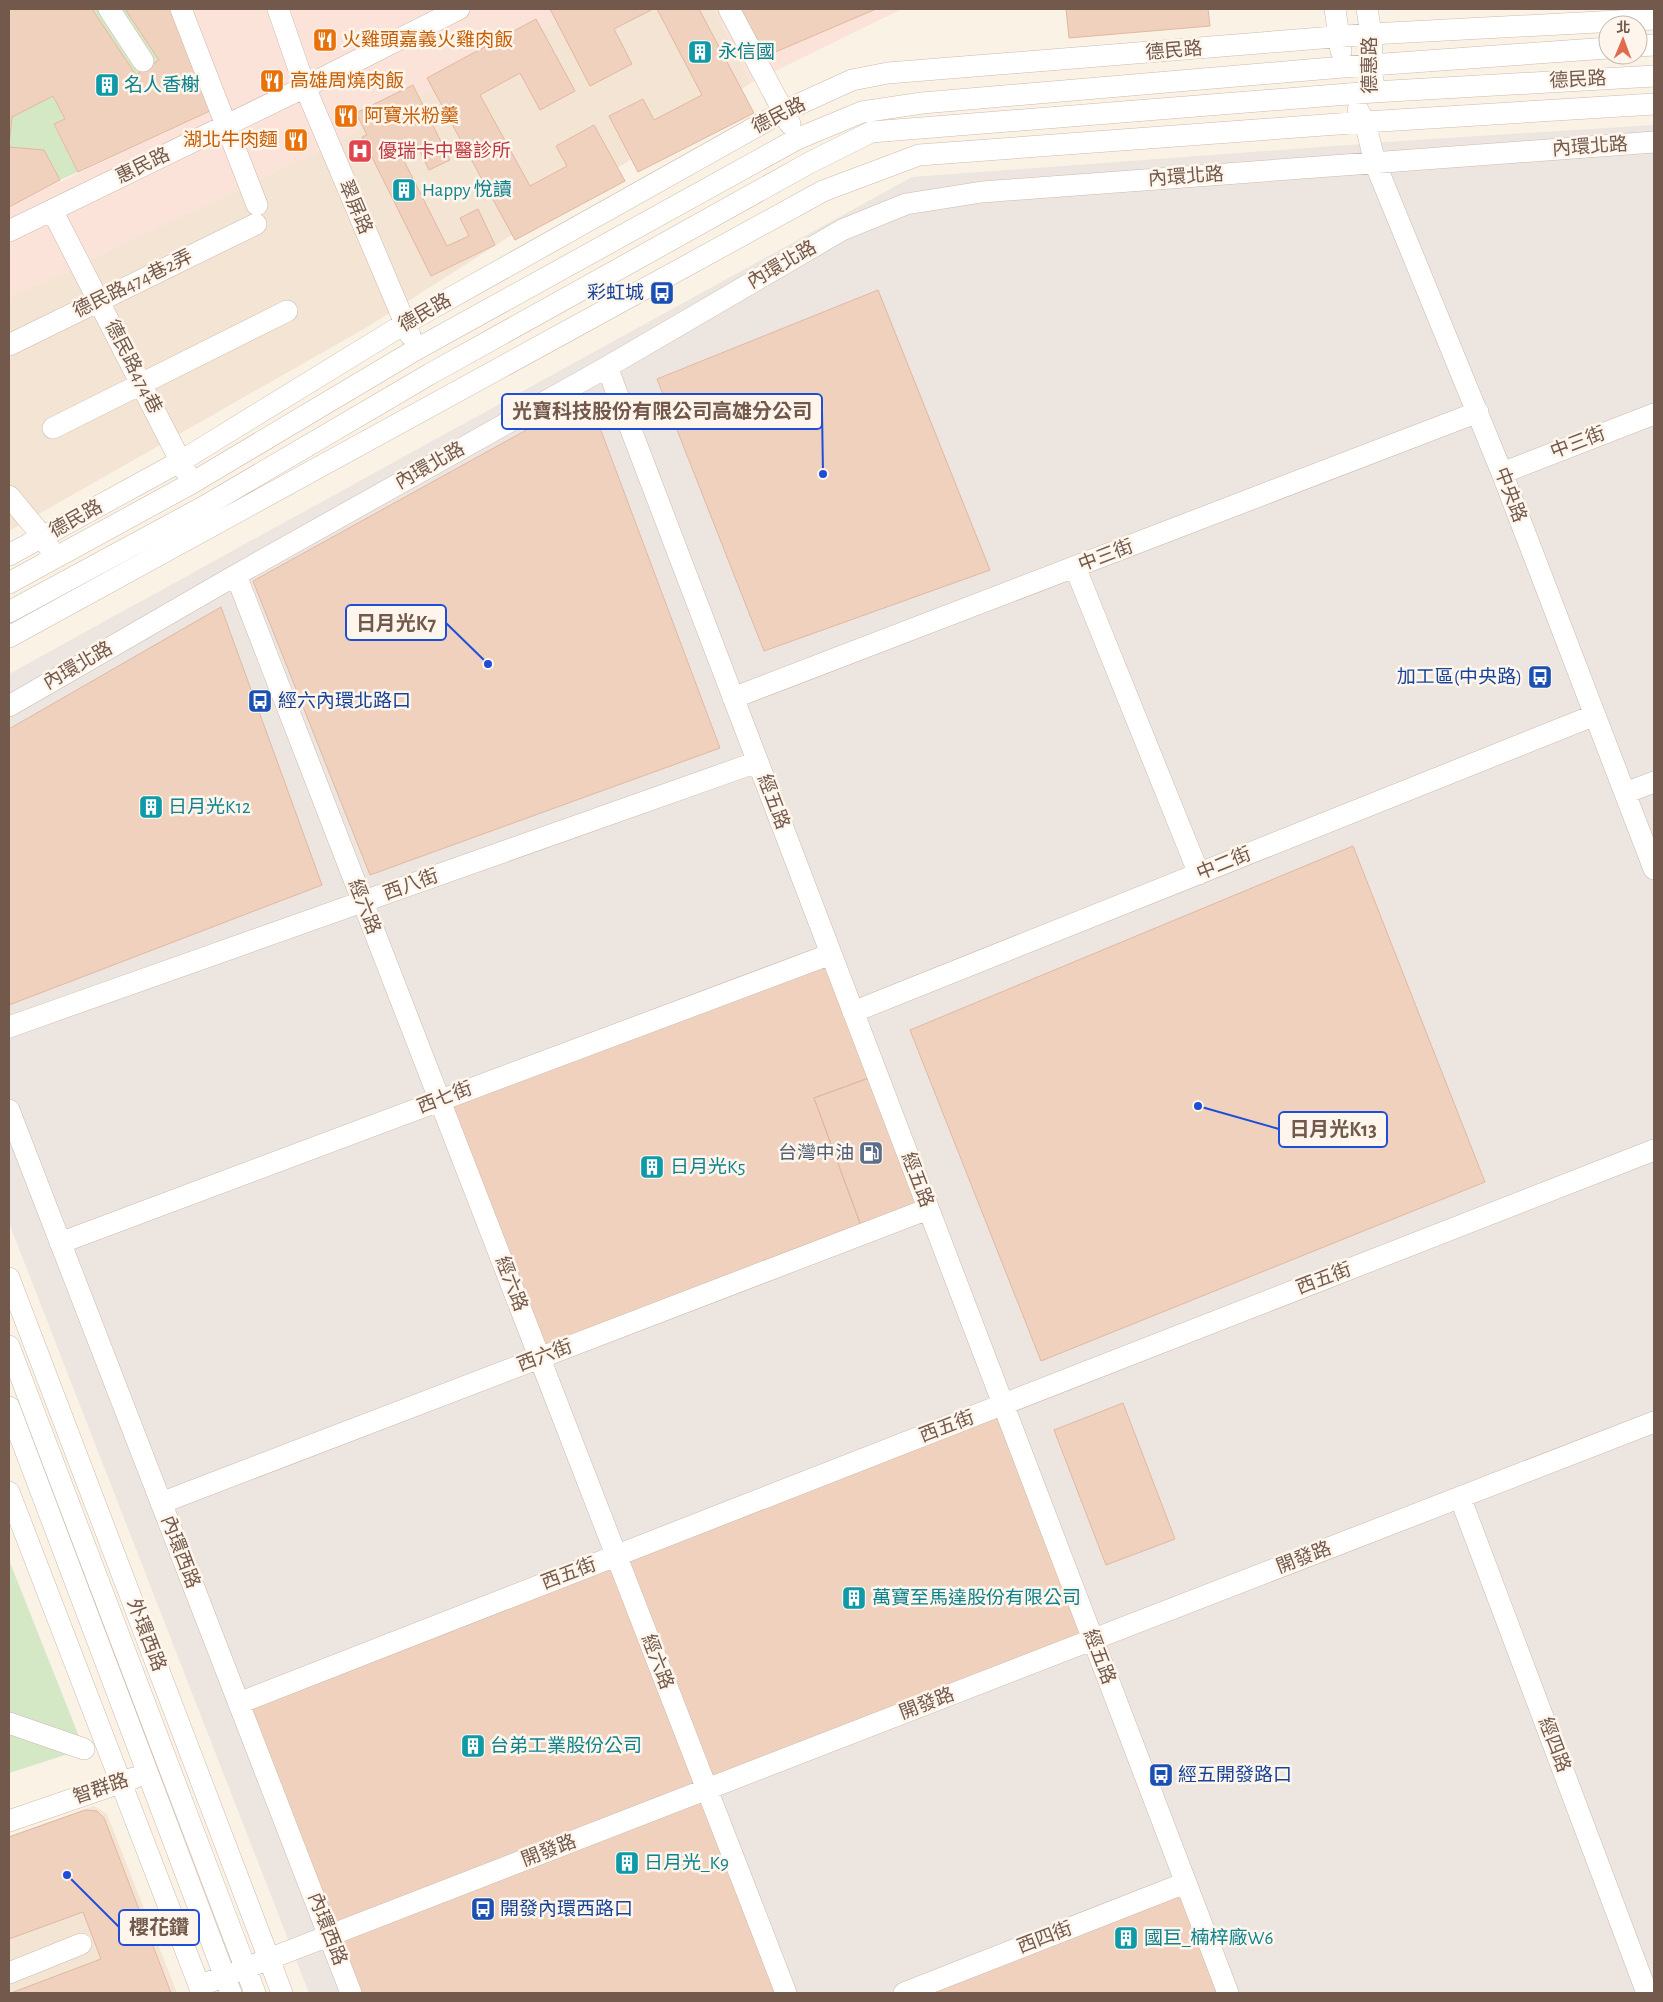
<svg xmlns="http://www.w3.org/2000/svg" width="1663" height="2002" font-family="'Alegreya Sans','Noto Sans TC',sans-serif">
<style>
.residential{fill:#f3e4d4}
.commercial{fill:#fbe3da}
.industrial{fill:#ece5e0}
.green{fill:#d4e8c5}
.building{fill:#f0d1be;stroke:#e2b7a0}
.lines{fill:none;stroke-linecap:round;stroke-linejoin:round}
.minor-casing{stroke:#cdbaac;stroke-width:22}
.minor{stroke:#fff;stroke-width:21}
.labels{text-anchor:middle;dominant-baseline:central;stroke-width:5;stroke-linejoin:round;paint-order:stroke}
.food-label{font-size:19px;fill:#c56008;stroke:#fef6ec;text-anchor:start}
.street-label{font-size:19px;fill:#73594c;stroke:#fef6ec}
.culture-label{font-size:19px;fill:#0d838f;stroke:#fef6ec;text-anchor:start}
.health-label{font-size:19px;fill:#be3a42;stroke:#fef6ec;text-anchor:start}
.transit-label{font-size:19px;fill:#164399;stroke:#fef6ec;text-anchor:start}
.service-label{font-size:19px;fill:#4e5e75;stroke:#fef6ec;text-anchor:end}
.leader{fill:none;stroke:#1d4ed8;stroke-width:2}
.callout-dot{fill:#1d4ed8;stroke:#fef6ec;stroke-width:2}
.callout{fill:#fef6ec;stroke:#1d4ed8;stroke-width:2}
.callout-label{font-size:20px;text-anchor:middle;font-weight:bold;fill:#73594c}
</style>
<rect width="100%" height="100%" fill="#fbf2e6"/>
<path class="residential" d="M582 9H714L751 83 369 326 9 531V298L313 154Z
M94 1806 107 1814 177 1993H9V1836Z"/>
<path class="commercial" d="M186 9H582L313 154 9 298V206L214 109Z
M714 9H902L751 83Z"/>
<path class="industrial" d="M1654 125V1993H309L9 1223V674L912 177 1417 140Z"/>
<path class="green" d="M92 9H125L159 60 136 75Z
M53 96 65 119 54 125 78 172 60 180 44 150 9 147 12 117Z
M9 1560 84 1749 9 1773Z"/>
<path class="building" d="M9 9H92L136 75 159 60 125 9H177L214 109 78 172 54 124 65 119 53 96 12 117 9 146Z
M550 9H653L614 29 632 64 590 86Z
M657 9H699L754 113 638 172 609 116 643 99 654 120 702 95Z
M741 9H876L766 56Z
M1066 9H1208L1210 26 1069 38Z
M536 19 575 91 540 110 520 73 480 95 530 186 567 166 556 146 594 125 625 181 515 240 427 78Z
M413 85 450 160 429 170 415 141 398 149 447 246 469 236 460 218 478 209 495 245 431 276 362 137 367 135 356 113Z
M9 147 44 150 60 180 9 207Z
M878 290 990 570 764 651 657 379Z
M588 396 720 748 370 875 253 581Z
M221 607 322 885 9 1005V729Z
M1353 846 1485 1182 1041 1361 910 1030Z
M831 954 877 1075 814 1098 864 1234 539 1358 439 1101Z
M877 1075 928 1209 864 1234 814 1098Z
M1123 1403 1175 1539 1106 1565 1054 1430Z
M1003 1405 1093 1640 707 1790 616 1555Z
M616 1555 707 1790 329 1936 239 1703Z
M707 1790 786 1993H351L329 1936Z
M85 1810 97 1811 104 1818 171 1993H11L101 1959 83 1912 9 1939V1837Z
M1185 1883 1228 1993H904Z"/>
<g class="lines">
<defs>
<path id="minor" d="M109 9 143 61
M181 9 257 205
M278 9 305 87 410 335
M729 9 790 124
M1335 9 1341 51
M1367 9 1371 34 1373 80
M1638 46 1654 45
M1358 110 1365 122 1375 163 1502 473 1654 869
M52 210 186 472
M9 231 305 87 459 9
M9 345 256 224
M607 367 1228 1993
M53 428 287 311
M1502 473 1654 414
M9 496 43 537 50 549
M9 555 181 461 404 324 784 111 852 80 888 73 1371 34 1654 19
M1075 567 1199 874
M236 575 786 1993
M9 583 192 483 417 349 797 139 862 112 922 103 1343 67 1608 48
M9 612 205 506 430 374 809 163 871 132 1373 92 1654 76
M9 637 823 191 919 155 1365 122 1654 104
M733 698 1478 412
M9 706 236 575 607 367 842 230 906 204 982 192 1654 142
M1625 793 1654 782
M853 1012 1595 715
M9 1027 757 762
M9 1110 351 1993
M60 1243 831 954
M9 1278 282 1993
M9 1346 255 1993
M9 1407 231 1993
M9 1492 202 1993
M1460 1497 1647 1993
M161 1503 928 1209
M239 1703 1654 1150
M9 1723 84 1749
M9 1821 134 1778
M9 1973 81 1944
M199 1986 1654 1422
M904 1993 1185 1883"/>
</defs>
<use href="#minor" class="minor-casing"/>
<use href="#minor" class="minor"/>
</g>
<defs>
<symbol id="restaurant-square" viewBox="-11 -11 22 22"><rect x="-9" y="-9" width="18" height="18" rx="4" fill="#e8710a" stroke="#fef6ec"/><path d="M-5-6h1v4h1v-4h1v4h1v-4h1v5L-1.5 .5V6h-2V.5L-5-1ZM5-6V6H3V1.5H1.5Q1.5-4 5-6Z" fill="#fff"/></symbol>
<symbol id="building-square" viewBox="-11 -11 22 22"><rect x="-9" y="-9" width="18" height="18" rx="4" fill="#0f9aa8" stroke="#fef6ec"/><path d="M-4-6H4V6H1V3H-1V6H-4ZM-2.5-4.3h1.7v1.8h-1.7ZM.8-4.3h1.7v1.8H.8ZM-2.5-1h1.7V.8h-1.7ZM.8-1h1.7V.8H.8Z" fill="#fff"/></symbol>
<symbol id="hospital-square" viewBox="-11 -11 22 22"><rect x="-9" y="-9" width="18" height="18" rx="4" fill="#e0444e" stroke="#fef6ec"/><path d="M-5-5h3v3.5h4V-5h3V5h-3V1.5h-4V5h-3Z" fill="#fff"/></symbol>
<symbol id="bus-square" viewBox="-11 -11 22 22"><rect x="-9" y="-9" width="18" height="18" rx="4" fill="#1a4fb4" stroke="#fef6ec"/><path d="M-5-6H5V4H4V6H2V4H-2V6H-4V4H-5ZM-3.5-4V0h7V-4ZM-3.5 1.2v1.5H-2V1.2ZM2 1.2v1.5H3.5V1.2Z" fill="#fff"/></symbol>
<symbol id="fuel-square" viewBox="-11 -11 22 22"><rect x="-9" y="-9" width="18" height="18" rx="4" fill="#5c6f8a" stroke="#fef6ec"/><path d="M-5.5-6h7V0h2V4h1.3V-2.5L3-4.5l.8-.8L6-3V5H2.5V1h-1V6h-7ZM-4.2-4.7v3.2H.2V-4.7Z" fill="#fff"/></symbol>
</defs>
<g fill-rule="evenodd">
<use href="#restaurant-square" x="311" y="26" width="28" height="28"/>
<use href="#building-square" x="686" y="38" width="28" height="28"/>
<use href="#restaurant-square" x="258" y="67" width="28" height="28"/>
<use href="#building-square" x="93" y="71" width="28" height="28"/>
<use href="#restaurant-square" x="332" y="102" width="28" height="28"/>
<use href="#restaurant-square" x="282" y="126" width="28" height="28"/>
<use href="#hospital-square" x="346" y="137" width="28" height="28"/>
<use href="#building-square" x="390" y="176" width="28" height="28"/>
<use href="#bus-square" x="648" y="279" width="28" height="28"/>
<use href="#bus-square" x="1526" y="663" width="28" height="28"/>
<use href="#bus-square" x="246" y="687" width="28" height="28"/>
<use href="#building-square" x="137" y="793" width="28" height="28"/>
<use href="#fuel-square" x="857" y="1139" width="28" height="28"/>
<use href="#building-square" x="638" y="1153" width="28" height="28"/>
<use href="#building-square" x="840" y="1584" width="28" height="28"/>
<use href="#building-square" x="459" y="1732" width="28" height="28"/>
<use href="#bus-square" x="1147" y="1761" width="28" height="28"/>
<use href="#building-square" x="613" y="1849" width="28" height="28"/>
<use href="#bus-square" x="469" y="1895" width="28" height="28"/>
<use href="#building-square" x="1112" y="1924" width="28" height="28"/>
</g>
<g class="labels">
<g class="food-label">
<text x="342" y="40">火雞頭嘉義火雞肉飯</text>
<text x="290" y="81">高雄周燒肉飯</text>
<text x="364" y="116">阿寶米粉羹</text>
<text x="278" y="140" text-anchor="end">湖北牛肉麵</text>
</g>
<g class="street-label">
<text transform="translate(1174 51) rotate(-5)">德民路</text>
<text transform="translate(1370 65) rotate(-90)">德惠路</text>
<text transform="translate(1578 80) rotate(-3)">德民路</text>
<text transform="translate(779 116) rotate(-27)">德民路</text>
<text transform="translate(1590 147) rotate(-4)">內環北路</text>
<text transform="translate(143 166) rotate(-26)">惠民路</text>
<text transform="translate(1186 177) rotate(-4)">內環北路</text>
<text transform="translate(355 207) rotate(67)">翠屏路</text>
<text transform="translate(782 265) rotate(-30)">內環北路</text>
<text transform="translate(133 284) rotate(-26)">德民路474巷2弄</text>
<text transform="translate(425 313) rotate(-30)">德民路</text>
<text transform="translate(133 367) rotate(63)">德民路474巷</text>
<text transform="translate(1578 443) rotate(-21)">中三街</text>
<text transform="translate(430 466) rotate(-29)">內環北路</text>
<text transform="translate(1510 495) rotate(69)">中央路</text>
<text transform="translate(76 519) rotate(-29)">德民路</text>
<text transform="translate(1106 556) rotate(-21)">中三街</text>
<text transform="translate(78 666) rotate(-30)">內環北路</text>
<text transform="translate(773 802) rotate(69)">經五路</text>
<text transform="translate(1224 864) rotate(-22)">中二街</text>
<text transform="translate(411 885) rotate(-20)">西八街</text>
<text transform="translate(364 907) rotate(69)">經六路</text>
<text transform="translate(445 1098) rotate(-21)">西七街</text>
<text transform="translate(917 1180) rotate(69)">經五路</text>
<text transform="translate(1324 1279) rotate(-21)">西五街</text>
<text transform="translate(511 1284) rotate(69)">經六路</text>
<text transform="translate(545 1356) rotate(-21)">西六街</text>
<text transform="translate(947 1427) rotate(-21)">西五街</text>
<text transform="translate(180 1552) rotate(69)">內環西路</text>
<text transform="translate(1304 1558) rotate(-21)">開發路</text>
<text transform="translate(569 1574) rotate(-21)">西五街</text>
<text transform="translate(146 1635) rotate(69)">外環西路</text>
<text transform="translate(1099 1657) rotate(69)">經五路</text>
<text transform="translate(657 1662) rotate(69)">經六路</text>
<text transform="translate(927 1704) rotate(-21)">開發路</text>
<text transform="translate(1554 1745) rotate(69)">經四路</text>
<text transform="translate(101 1789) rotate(-19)">智群路</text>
<text transform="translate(549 1851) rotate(-21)">開發路</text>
<text transform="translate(327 1929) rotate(69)">內環西路</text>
<text transform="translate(1045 1938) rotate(-21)">西四街</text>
</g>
<g class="culture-label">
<text x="718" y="52">永信國</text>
<text x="124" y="85">名人香榭</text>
<text x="422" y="190">Happy 悅讀</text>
<text x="168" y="807">日月光K12</text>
<text x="670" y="1167">日月光K5</text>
<text x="872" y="1598">萬寶至馬達股份有限公司</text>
<text x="490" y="1746">台弟工業股份公司</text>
<text x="644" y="1863">日月光_K9</text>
<text x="1144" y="1938">國巨_楠梓廠W6</text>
</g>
<g class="health-label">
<text x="378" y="151">優瑞卡中醫診所</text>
</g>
<g class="transit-label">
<text x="644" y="293" text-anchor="end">彩虹城</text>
<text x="1522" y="677" text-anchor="end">加工區(中央路)</text>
<text x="278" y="701">經六內環北路口</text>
<text x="1178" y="1775">經五開發路口</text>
<text x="500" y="1909">開發內環西路口</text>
</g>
<g class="service-label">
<text x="854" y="1153">台灣中油</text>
</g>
</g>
<path class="leader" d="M823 474L822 411M488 664L446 623M1198 1106L1279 1129M67 1875L119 1927"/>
<g class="callout-dot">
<circle cx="823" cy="474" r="5"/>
<circle cx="488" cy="664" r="5"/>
<circle cx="1198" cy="1106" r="5"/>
<circle cx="67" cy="1875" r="5"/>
</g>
<g class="callout">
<rect x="502" y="394" width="320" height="35" rx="5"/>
<rect x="346" y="605" width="100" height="35" rx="5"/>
<rect x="1279" y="1112" width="108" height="35" rx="5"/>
<rect x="119" y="1910" width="80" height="35" rx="5"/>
</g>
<g class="callout-label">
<text x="662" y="418">光寶科技股份有限公司高雄分公司</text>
<text x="396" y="630">日月光K7</text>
<text x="1333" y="1136">日月光K13</text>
<text x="159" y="1934">櫻花鑽</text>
</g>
<rect width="1663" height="2002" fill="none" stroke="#73594c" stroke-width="20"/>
<g transform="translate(1623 40) rotate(1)"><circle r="24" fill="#fef6ec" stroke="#c6b7ac"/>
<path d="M0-4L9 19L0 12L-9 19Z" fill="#e06c50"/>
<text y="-8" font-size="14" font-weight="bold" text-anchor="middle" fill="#73594c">北</text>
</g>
</svg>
